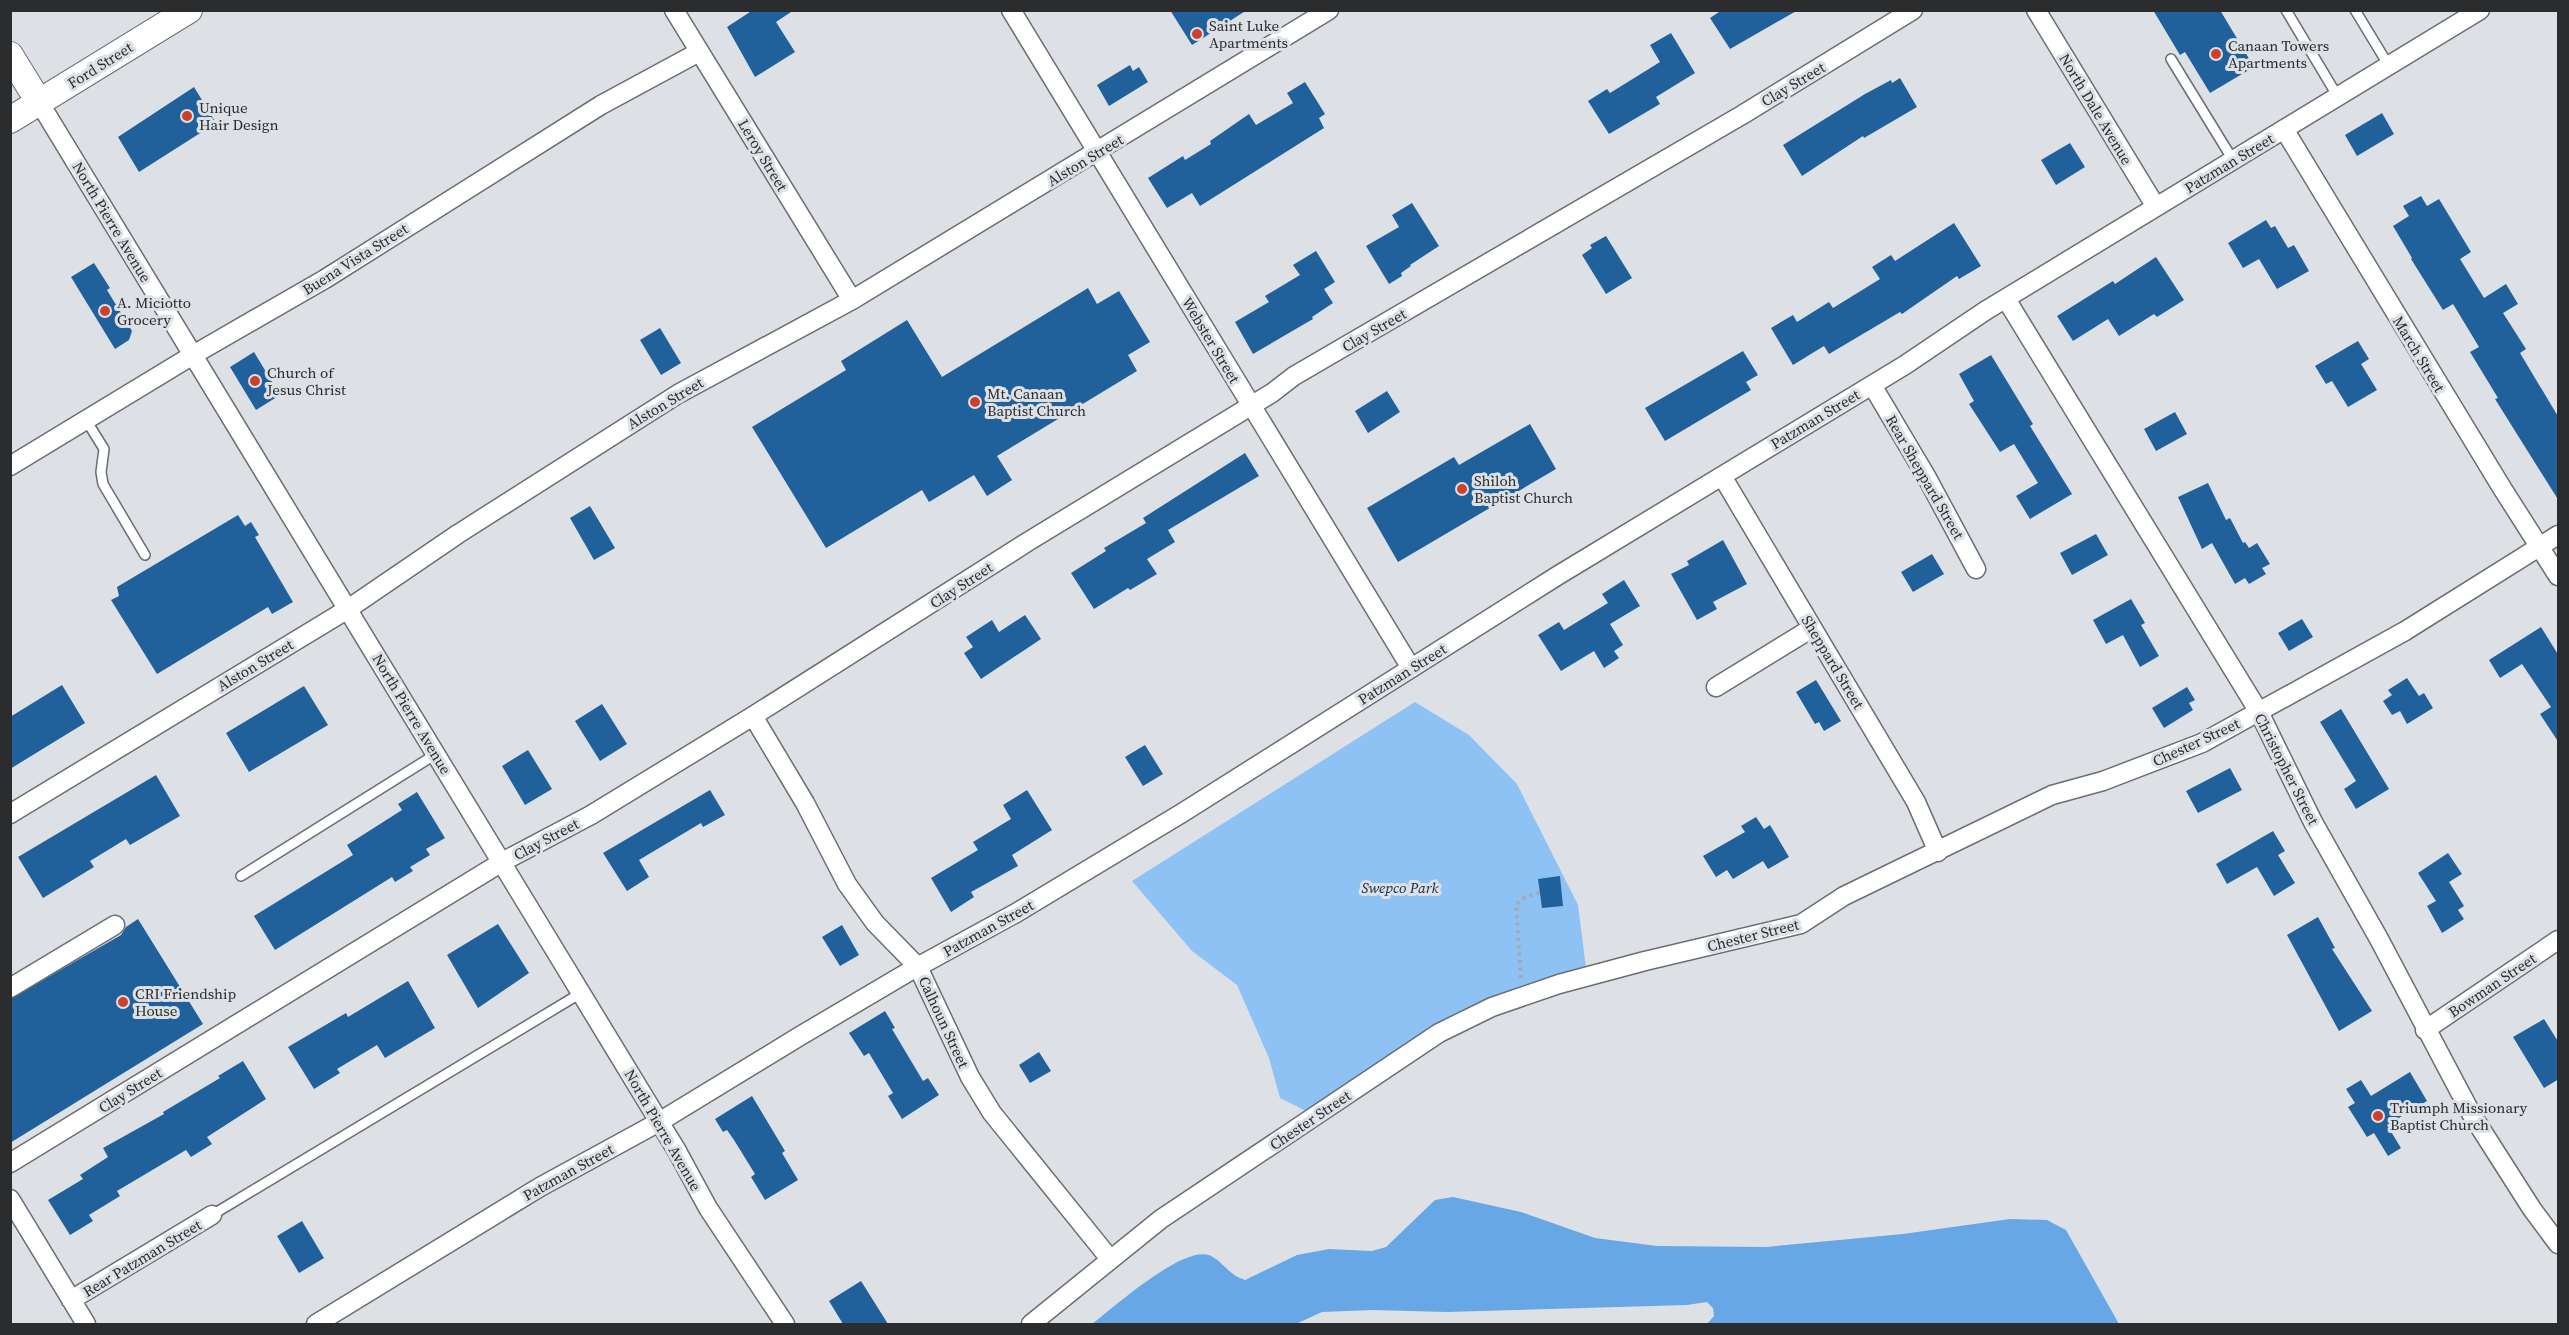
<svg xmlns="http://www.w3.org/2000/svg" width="2569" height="1335" font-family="'Source Serif 4',serif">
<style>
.green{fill:#8ec1f4}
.water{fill:#68a7e5}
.building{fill:#21619b}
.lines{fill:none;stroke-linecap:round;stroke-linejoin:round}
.service-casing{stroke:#6a6e72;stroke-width:12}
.minor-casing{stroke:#6a6e72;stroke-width:21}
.secondary-casing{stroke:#6a6e72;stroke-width:28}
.path{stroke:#a5a9ad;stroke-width:4;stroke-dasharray:3 4.5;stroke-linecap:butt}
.service{stroke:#fff;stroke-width:9}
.minor{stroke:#fff;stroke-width:18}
.secondary{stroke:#fff;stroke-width:26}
.poi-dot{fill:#cd412c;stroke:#dde1e6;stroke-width:2}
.labels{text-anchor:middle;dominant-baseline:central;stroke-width:6;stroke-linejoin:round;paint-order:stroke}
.poi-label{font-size:15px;fill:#2a2c2d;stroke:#dde1e6;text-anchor:start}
.street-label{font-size:15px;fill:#2a2c2d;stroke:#dde1e6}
.park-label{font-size:15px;font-style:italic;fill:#112b45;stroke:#dde1e6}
</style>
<rect width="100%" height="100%" fill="#dde1e6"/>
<path class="green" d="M1415 702 1469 735 1517 784 1578 905 1587 976 1492 1007 1316 1116 1280 1098 1269 1058 1237 985 1192 951 1132 881Z"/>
<path class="water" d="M1453 1197 1521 1212 1595 1238 1657 1246 1766 1247 1903 1234 2010 1219 2047 1220 2066 1230 2119 1324H1707L1714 1316 1713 1308 1707 1302 1687 1305 1447 1312 1373 1310 1322 1312 1296 1324H1092C1113 1308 1185 1243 1211 1256 1224 1263 1229 1275 1245 1280L1297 1255 1329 1249 1372 1251 1386 1247 1435 1200Z"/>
<path class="building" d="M753 10H794L776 22 795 52 755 77 727 27Z
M1170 10H1247L1192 45Z
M1722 10H1798L1730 49 1710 18Z
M2153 10H2220L2254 67 2210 93 2185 52 2180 55Z
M1671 33 1695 73 1656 97 1660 104 1609 134 1588 101 1607 89 1610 93 1660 62 1650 45Z
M1130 65 1133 71 1139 67 1148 82 1109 106 1097 85Z
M1900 78 1917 107 1864 138 1863 136 1802 176 1783 145 1865 94 1891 80 1892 83Z
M1305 82 1325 114 1319 118 1324 128 1200 206 1192 193 1167 208 1148 178 1183 156 1185 160 1211 144 1210 141 1249 114 1256 125 1293 103 1287 93Z
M194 87 216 123 139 172 118 137Z
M2382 113 2394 134 2357 156 2345 135Z
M2070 143 2085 167 2056 185 2041 160Z
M2421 196 2427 206 2439 199 2471 252 2460 259 2484 298 2506 284 2518 304 2503 313 2526 349 2520 353 2559 418V501L2495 399 2498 398 2470 352 2479 347 2453 304 2443 310 2411 259 2412 258 2393 226 2409 216 2403 206Z
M1412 203 1439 246 1410 265 1411 266 1401 273 1402 276 1389 284 1366 246 1399 227 1392 215Z
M2266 220 2271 228 2275 226 2288 248 2294 245 2309 271 2277 289 2259 259 2243 268 2228 243Z
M1954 223 1981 266 1959 279 1957 276 1902 314 1900 312 1829 354 1824 346 1793 365 1771 328 1793 315 1797 322 1829 302 1833 308 1880 279 1872 267 1891 255 1895 261Z
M1606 236 1632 278 1606 294 1582 255 1592 248 1590 245Z
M1316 251 1335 282 1324 289 1333 303 1312 317 1313 319 1253 354 1235 322 1269 302 1265 296 1300 275 1293 265Z
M2156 257 2184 300 2157 317 2154 314 2119 336 2108 319 2073 341 2057 316 2113 281 2115 284Z
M94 263 110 288 107 290 132 331 129 340 115 349 71 277Z
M1088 288 1097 304 1119 291 1150 342 1128 355 1137 371 997 456 1012 480 987 496 974 475 929 502 922 490 826 548 752 427 846 370 841 361 907 320 942 377Z
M660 328 681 363 661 375 640 340Z
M2358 341 2369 359 2361 364 2377 390 2348 407 2332 381 2326 384 2315 366Z
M1743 351 1758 375 1746 382 1751 390 1665 441 1645 408Z
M254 352 280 395 256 410 230 367Z
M1991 355 2033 424 2030 426 2072 494 2030 519 2016 496 2038 483 2014 444 2000 452 1969 404 1974 401 1959 374Z
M1387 391 1400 412 1368 433 1355 411Z
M2175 412 2187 434 2156 451 2144 429Z
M1530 424 1556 469 1398 562 1367 508 1454 457 1459 465Z
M1245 453 1259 476 1168 530 1175 542 1147 559 1157 574 1130 590 1128 588 1094 609 1071 573 1106 551 1104 548 1146 523 1143 518Z
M2208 483 2226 520 2230 518 2243 543 2245 542 2249 548 2257 543 2270 564 2262 568 2266 574 2249 584 2245 578 2235 584 2212 543 2202 549 2178 497Z
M590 506 615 548 594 560 570 518Z
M238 515 245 526 251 522 259 535 255 537 293 602 272 614 268 607 157 674 111 600 119 596 117 587Z
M2096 534 2108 555 2072 575 2060 553Z
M1723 540 1747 584 1713 602 1717 609 1697 620 1671 574 1689 565 1687 561Z
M1932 554 1944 574 1913 592 1901 572Z
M1624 580 1640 606 1610 624 1623 645 1614 651 1619 658 1604 668 1594 651 1561 671 1538 635 1559 622 1564 630 1608 603 1602 594Z
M2131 599 2145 623 2141 625 2159 656 2140 667 2123 635 2106 644 2093 620Z
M1025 615 1041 639 981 679 964 653 973 647 966 637 992 620 999 632Z
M2302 619 2313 637 2289 651 2278 633Z
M2541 627 2559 656V743L2540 714 2551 707 2522 664 2500 678 2489 660Z
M2407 678 2419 696 2424 693 2433 708 2407 724 2400 711 2392 715 2383 701 2392 695 2388 690Z
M1816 680 1841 721 1824 731 1819 722 1815 724 1796 692Z
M62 685 85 723 10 769V717Z
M304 686 328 725 249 772 226 733Z
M2187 687 2195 700 2189 703 2193 710 2164 728 2152 708Z
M602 704 627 744 600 761 575 721Z
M2341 709 2389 789 2356 809 2344 789 2356 781 2320 722Z
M1145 745 1163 774 1143 786 1125 757Z
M528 750 552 789 525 805 502 766Z
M2230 768 2242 790 2198 813 2186 791Z
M156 775 180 816 130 845 126 839 90 861 94 867 43 898 18 857Z
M710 790 725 815 703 827 701 823 639 860 649 877 627 891 603 853Z
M1027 790 1052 830 1012 855 1018 866 971 892 974 897 951 912 931 878 978 850 973 842 1011 819 1003 805Z
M417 792 445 838 426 849 430 855 410 867 413 871 395 882 392 877 275 950 254 916 353 855 347 845 402 810 398 804Z
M1756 817 1764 829 1770 825 1789 857 1768 869 1763 861 1733 879 1727 870 1716 877 1703 856 1745 832 1741 826Z
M2273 831 2285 851 2278 855 2295 883 2274 896 2257 867 2227 884 2216 864Z
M2448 853 2462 874 2449 882 2464 906 2458 910 2464 919 2442 933 2427 906 2436 901 2418 873Z
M1560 876 1563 906 1542 908 1538 879Z
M2318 917 2335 948 2332 949 2372 1011 2339 1031 2287 935Z
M138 919 203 1024 10 1143V999L121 935 126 927Z
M498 924 529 973 478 1008 447 955Z
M842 925 859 955 840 966 822 937Z
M408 981 435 1028 385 1058 377 1045 337 1069 340 1073 314 1089 288 1047 346 1013 348 1017Z
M885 1011 895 1028 892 1029 923 1081 928 1078 939 1095 902 1119 888 1096 893 1093 869 1053 864 1056 849 1033Z
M2544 1019 2559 1043V1079L2544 1088 2513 1037Z
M1039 1052 1051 1071 1030 1083 1019 1065Z
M243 1061 266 1099 207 1137 212 1144 191 1157 186 1150 117 1191 120 1196 89 1215 93 1221 70 1235 48 1200 83 1179 80 1175 108 1157 103 1148 164 1114 163 1112 220 1078 218 1076Z
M2410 1072 2427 1101 2387 1125 2401 1148 2388 1156 2374 1133 2367 1137 2348 1107 2355 1103 2346 1089 2361 1080 2371 1096Z
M752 1096 785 1151 782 1153 798 1180 765 1200 751 1177 755 1174 734 1140 727 1130 723 1132 715 1119Z
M302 1221 324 1258 299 1273 277 1236Z
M861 1281 888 1324H843L829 1301Z"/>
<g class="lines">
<defs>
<path id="service" d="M2286 10 2338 97
M2355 10 2389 66
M2171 59 2233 160
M86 420 104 449 101 472 103 484 145 555
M241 876 436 754
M212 1215 581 993"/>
<path id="minor" d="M674 10 852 300
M1011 10 1411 668
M2036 10 2156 207
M39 102 677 1151 708 1208 785 1324
M2284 129 2502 488 2558 576
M2006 299 2259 712 2313 822 2379 939 2472 1115 2532 1209 2558 1244
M1872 385 1926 476 1976 569
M10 466 193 355 325 279 601 105 699 52
M1722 476 1916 802 1938 852
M1716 687 1812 628
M753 716 805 803 847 884 875 923 918 967 970 1077 992 1113 1110 1259
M10 814 348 609 458 534 678 394 852 300 1329 10
M10 988 115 925
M2425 1030 2558 940
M10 1163 502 862 591 815 753 716 1029 541 1272 393 1294 376 1742 115 1913 10
M10 1199 86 1324
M71 1300 212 1215
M316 1324 540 1187 659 1122 800 1036 910 971 1016 913 1182 813 1557 576 1905 365 1985 311 2480 10
M1031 1324 1161 1219 1439 1033 1492 1007 1559 984 1645 961 1801 924 1844 896 2052 795 2103 781 2202 743 2405 631 2558 535"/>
<path id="secondary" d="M10 55 39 102
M10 120 189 10"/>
</defs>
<use href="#service" class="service-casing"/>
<use href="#minor" class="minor-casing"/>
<use href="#secondary" class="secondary-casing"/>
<path class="path" d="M1521 978 1516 905 1521 899 1539 893"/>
<use href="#service" class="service"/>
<use href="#minor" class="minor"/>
<use href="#secondary" class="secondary"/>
</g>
<g class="poi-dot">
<circle cx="1197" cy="34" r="6"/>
<circle cx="2216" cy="54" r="6"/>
<circle cx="187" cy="116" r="6"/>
<circle cx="105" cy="311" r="6"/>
<circle cx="255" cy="381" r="6"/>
<circle cx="975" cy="402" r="6"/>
<circle cx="1462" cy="489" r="6"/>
<circle cx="123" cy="1002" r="6"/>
<circle cx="2378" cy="1116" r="6"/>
</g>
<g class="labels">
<g class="poi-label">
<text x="1209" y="25">Saint Luke<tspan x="1209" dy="17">Apartments</tspan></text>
<text x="2228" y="45">Canaan Towers<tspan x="2228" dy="17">Apartments</tspan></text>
<text x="199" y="107">Unique<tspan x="199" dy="17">Hair Design</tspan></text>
<text x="117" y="302">A. Miciotto<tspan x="117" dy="17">Grocery</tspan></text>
<text x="267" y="372">Church of<tspan x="267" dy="17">Jesus Christ</tspan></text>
<text x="987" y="393">Mt. Canaan<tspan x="987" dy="17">Baptist Church</tspan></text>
<text x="1474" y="480">Shiloh<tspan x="1474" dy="17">Baptist Church</tspan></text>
<text x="135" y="993">CRI Friendship<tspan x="135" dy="17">House</tspan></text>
<text x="2390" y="1107">Triumph Missionary<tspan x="2390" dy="17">Baptist Church</tspan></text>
</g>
<g class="street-label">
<text transform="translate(100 65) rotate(-32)">Ford Street</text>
<text transform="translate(1793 84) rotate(-31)">Clay Street</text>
<text transform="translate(2096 109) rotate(59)">North Dale Avenue</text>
<text transform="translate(763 155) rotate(59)">Leroy Street</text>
<text transform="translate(1085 160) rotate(-31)">Alston Street</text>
<text transform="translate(2229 163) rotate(-31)">Patzman Street</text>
<text transform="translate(112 222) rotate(59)">North Pierre Avenue</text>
<text transform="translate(355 259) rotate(-32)">Buena Vista Street</text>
<text transform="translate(1374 330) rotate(-30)">Clay Street</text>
<text transform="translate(1211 340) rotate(59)">Webster Street</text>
<text transform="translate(2419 354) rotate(59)">March Street</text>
<text transform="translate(665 403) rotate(-31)">Alston Street</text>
<text transform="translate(1815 419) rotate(-31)">Patzman Street</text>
<text transform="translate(1925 477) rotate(60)">Rear Sheppard Street</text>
<text transform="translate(961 585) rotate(-33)">Clay Street</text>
<text transform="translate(1833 662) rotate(59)">Sheppard Street</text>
<text transform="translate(255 665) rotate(-31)">Alston Street</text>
<text transform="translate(1402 674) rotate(-32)">Patzman Street</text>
<text transform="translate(412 714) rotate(59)">North Pierre Avenue</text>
<text transform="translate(2196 742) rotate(-25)">Chester Street</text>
<text transform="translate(2287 769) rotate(63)">Christopher Street</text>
<text transform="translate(546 839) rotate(-28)">Clay Street</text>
<text transform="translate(988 928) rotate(-29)">Patzman Street</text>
<text transform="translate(1753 935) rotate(-14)">Chester Street</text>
<text transform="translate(2492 985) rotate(-34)">Bowman Street</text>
<text transform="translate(944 1022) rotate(65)">Calhoun Street</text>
<text transform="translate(130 1090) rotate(-32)">Clay Street</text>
<text transform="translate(1310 1120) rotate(-34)">Chester Street</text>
<text transform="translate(663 1130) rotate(60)">North Pierre Avenue</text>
<text transform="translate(568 1172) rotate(-29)">Patzman Street</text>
<text transform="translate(142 1258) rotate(-31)">Rear Patzman Street</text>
</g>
<g class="park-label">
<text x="1400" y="887">Swepco Park</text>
</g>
</g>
<rect width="2569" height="1335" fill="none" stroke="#2a2c2d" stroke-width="24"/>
</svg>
